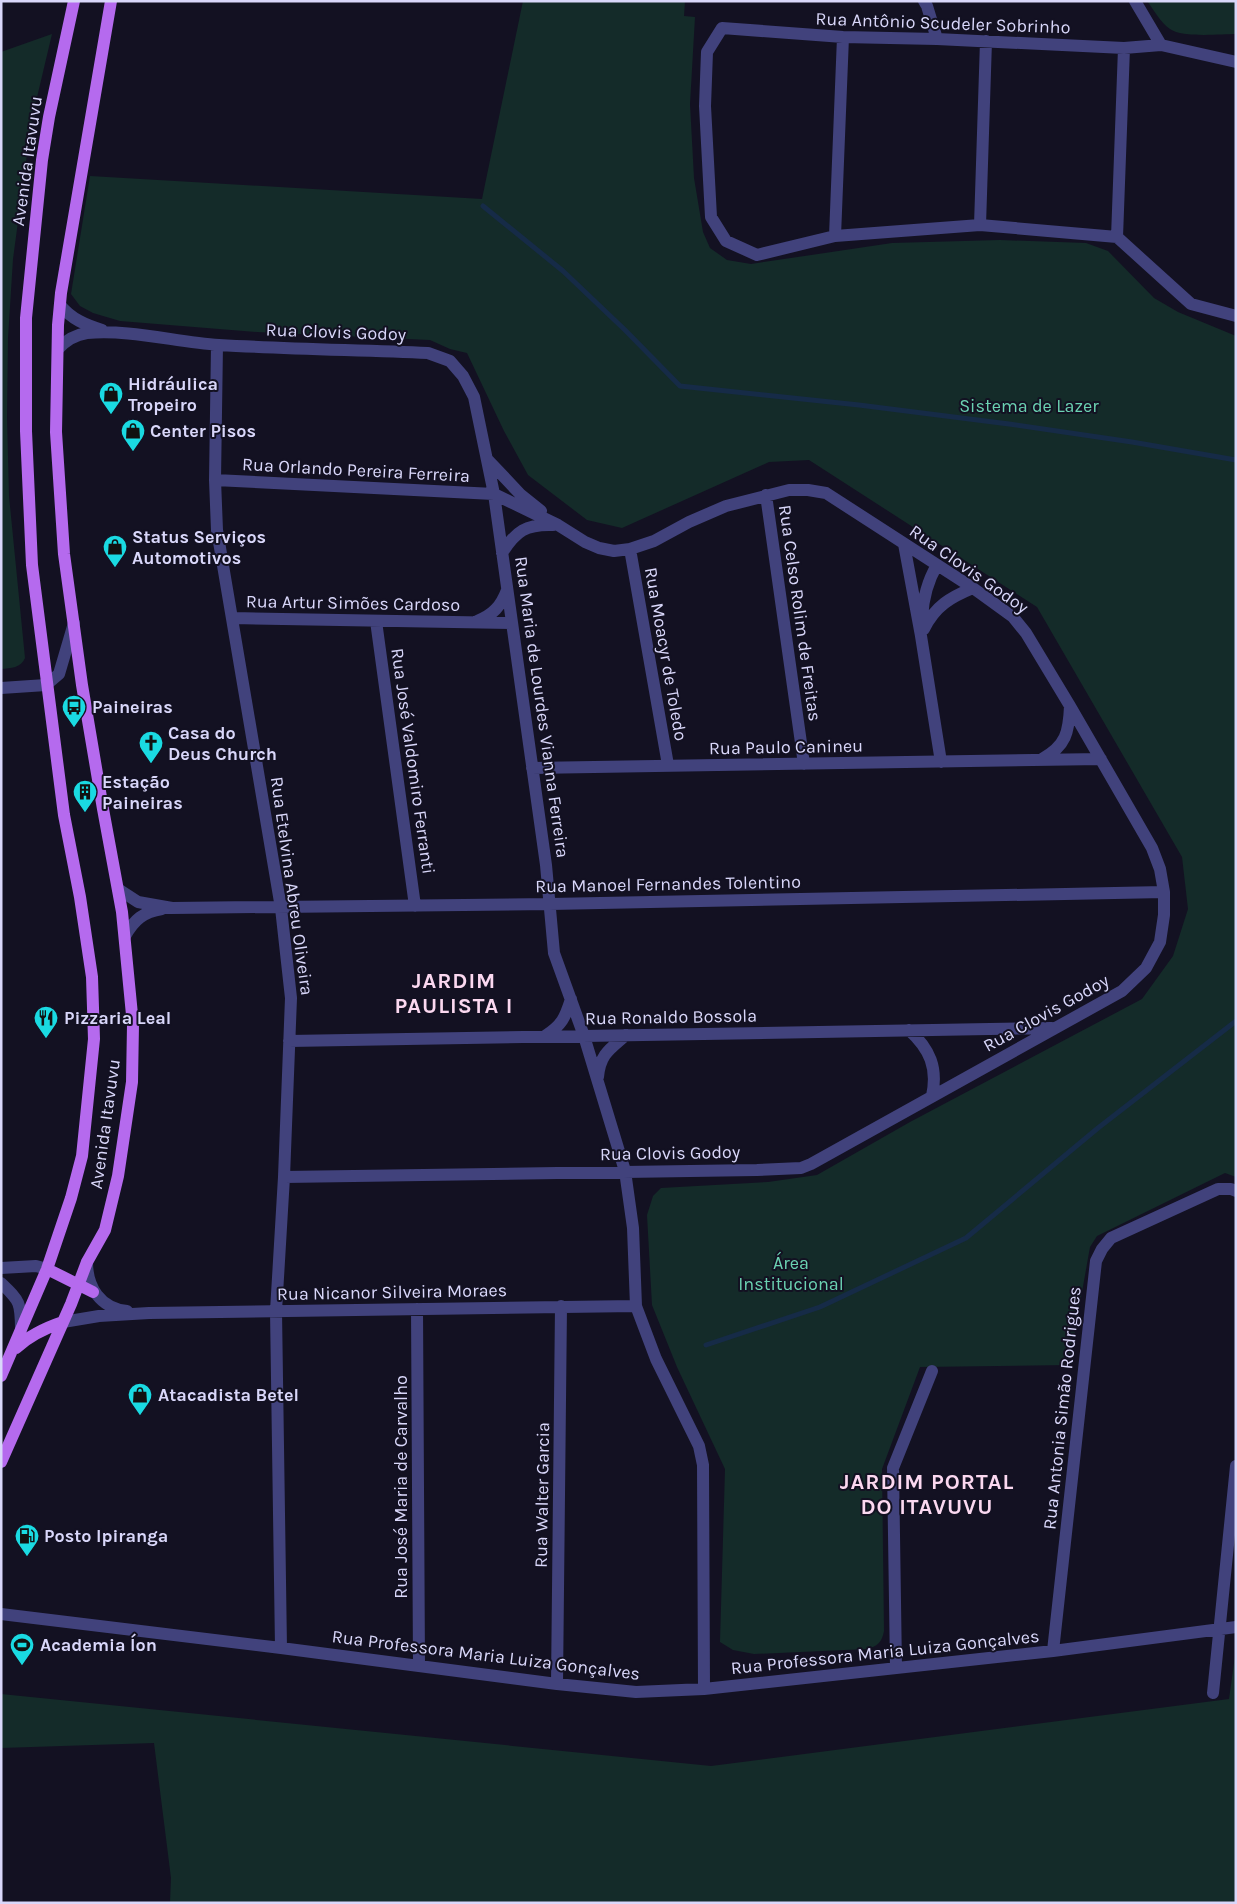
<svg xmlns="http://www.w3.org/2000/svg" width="1237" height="1904" font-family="Karla,sans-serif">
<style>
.green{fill:#142b29}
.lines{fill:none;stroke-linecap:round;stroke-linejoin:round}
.stream{stroke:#162b47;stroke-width:5}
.minor{stroke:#41427c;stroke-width:12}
.major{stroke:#b56aee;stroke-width:12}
.labels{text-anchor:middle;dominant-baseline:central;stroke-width:4;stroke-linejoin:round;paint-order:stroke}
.street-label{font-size:18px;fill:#d9d7fa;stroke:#131122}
.poi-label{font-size:18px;font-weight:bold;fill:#d9d7fa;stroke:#131122;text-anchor:start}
.park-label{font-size:18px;fill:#6bd2b2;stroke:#131122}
.district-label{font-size:22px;font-weight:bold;letter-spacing:1px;fill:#fbd8f0;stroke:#131122}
</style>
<rect width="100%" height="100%" fill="#131122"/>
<path class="green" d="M523 1H685L684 16 695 17 690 104 694 178 703 232 710 248 727 260 751 264 892 243 1000 240 1086 243 1108 251 1154 298 1178 312 1236 336V1177L1225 1173 1097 1236 1090 1247 1069 1365 920 1367 882 1469 884 1631C882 1642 878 1646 867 1649L754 1654 733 1650 720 1642 725 1469 677 1367 652 1305 647 1215 653 1196 661 1188 768 1182 817 1175 910 1122 1142 999 1173 956 1188 909 1182 857 1037 607 809 460 769 462 622 528 587 520 528 475 504 431 467 353 450 349 430 340 257 332 120 321 93 313 80 306 71 294 90 176 482 199Z
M1147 1H1236V34C1220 34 1182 38 1170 29 1160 22 1154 10 1147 1Z
M52 34 34 110 28 147 13 259 8 338 7 417 9 496 25 658C21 668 11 668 1 669V52Z
M1236 1649V1903H170L171 1878 154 1743 1 1748V1694L711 1766 1229 1699Z"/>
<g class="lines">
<path class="stream" d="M483 206 563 271 625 330 680 386 859 405 1009 424 1132 442 1236 460
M706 1345 820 1307 966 1238 1098 1128 1236 1021"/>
<path class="minor" d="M924 1 927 6 937 39
M1135 1 1161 45
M1236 62 1161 45 1124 48 937 39 843 37 722 28 707 52 705 106 711 217 726 241 757 255 835 236 980 225 1117 237 1191 304 1236 316
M980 225 986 41
M835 236 843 37
M1117 237 1124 48
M60 305C71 319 86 325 102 330
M217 345 215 480 217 530 281 908 291 998 284 1177 276 1311 281 1648
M58 349C66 340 74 335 87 333 130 329 175 342 219 345 288 349 358 350 428 353L450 361 463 376 474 397 494 494 546 865 554 953 584 1036 625 1171 633 1228 636 1306 656 1359 699 1446 703 1465 704 1689
M487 459 521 495 541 511
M215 480 494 494 558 525 585 542 599 548 614 551 630 549 654 541 689 522 726 506 789 490H808L826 493 973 588 1013 617 1026 633 1070 706 1152 848 1160 869 1164 892V915L1160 942 1146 968 1122 991 811 1164 801 1168 757 1170 284 1177
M766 495 804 764
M904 544 921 636 941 762
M630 549 668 765
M502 553C516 531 526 524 553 525
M233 618 511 623
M922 618C923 598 927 582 937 565
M376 621 415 906
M477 621C493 615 501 606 507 590
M924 629C935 606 951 597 973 588
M1 688 46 685 59 674 74 623
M1042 759C1066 746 1069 732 1070 706
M532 768 1101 759
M118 889 138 902 172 908 550 904 1164 892
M125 936C134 920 143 912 162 909
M909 1030C930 1049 938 1068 932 1096
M545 1036C562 1025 565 1018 571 999
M289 1041 1052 1028
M598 1077C600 1054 610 1049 626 1035
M87 1262C87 1287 100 1308 127 1311
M1 1268 36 1266 47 1269
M1 1283C20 1301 21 1303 21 1330
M417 1309 419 1665
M63 1322 99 1316 149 1313 636 1306
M1 1614 281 1648 557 1684 636 1692 704 1689 1053 1651 1236 1627
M1053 1651 1096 1261 1102 1249 1111 1238 1218 1189H1231L1236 1191
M896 1668 893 1468 932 1371
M557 1684 561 1306
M1213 1693 1236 1466"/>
<path class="major" d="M47 1269 93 1292
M16 1348C30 1335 45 1328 63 1322
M1 1376 47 1269 71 1198 82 1156 94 1039 92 977 80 897 64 815 32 565 26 431V318L42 160 49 117 74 1
M1 1462 71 1304 87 1262 105 1230 118 1176 132 1082 133 1025 122 912 103 809 82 685 64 554 56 432 58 325 61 293 111 1"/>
</g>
<defs>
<symbol id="shop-pin" viewBox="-11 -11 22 30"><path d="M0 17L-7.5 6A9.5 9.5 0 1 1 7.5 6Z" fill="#1adae2" stroke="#131122"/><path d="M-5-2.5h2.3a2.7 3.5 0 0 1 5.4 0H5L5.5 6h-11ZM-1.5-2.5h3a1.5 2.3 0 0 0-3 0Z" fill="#111"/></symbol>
<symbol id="bus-pin" viewBox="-11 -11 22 30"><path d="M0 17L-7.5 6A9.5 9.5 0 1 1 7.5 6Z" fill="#1adae2" stroke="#131122"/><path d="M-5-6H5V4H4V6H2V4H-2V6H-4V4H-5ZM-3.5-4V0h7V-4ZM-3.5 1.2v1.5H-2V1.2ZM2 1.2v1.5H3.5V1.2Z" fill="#111"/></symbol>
<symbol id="church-pin" viewBox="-11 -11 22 30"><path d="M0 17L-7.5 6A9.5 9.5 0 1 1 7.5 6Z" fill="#1adae2" stroke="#131122"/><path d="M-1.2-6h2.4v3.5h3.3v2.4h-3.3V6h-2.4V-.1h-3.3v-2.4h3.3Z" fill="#111"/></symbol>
<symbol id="building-pin" viewBox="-11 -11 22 30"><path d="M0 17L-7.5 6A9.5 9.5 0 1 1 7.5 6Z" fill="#1adae2" stroke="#131122"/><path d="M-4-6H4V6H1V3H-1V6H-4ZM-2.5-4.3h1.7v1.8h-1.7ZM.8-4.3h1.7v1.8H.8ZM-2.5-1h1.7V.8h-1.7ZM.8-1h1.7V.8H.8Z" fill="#111"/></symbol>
<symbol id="restaurant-pin" viewBox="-11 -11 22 30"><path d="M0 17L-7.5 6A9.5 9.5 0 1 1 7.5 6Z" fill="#1adae2" stroke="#131122"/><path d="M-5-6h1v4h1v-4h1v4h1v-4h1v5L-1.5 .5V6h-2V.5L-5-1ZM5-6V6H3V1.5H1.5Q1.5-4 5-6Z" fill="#111"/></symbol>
<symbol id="fuel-pin" viewBox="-11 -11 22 30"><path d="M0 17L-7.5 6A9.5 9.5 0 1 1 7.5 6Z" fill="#1adae2" stroke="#131122"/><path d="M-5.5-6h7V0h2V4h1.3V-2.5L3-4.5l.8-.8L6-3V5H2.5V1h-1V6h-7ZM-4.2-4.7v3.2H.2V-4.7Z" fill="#111"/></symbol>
<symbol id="stadium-pin" viewBox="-11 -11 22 30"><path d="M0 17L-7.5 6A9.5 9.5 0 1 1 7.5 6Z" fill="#1adae2" stroke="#131122"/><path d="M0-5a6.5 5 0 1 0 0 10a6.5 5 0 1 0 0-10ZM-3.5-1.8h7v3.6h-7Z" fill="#111"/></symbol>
</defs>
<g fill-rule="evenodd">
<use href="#shop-pin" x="97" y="380" width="28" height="38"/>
<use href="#shop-pin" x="119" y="417" width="28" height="38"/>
<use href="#shop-pin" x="101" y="533" width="28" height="38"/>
<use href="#bus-pin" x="60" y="693" width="28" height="38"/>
<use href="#church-pin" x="137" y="729" width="28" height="38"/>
<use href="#building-pin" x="71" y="778" width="28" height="38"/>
<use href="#restaurant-pin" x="32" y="1004" width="28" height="38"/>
<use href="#shop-pin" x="126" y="1381" width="28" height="38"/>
<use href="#fuel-pin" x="13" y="1522" width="28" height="38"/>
<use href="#stadium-pin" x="8" y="1631" width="28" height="38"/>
</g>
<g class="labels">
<g class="street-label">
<text transform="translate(943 23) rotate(2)">Rua Antônio Scudeler Sobrinho</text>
<text transform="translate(27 161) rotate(-82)">Avenida Itavuvu</text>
<text transform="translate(336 332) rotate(2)">Rua Clovis Godoy</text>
<text transform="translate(356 470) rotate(3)">Rua Orlando Pereira Ferreira</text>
<text transform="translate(969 569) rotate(35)">Rua Clovis Godoy</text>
<text transform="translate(353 603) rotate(1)">Rua Artur Simões Cardoso</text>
<text transform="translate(800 613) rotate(82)">Rua Celso Rolim de Freitas</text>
<text transform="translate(666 654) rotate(80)">Rua Moacyr de Toledo</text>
<text transform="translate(542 707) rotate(82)">Rua Maria de Lourdes Vianna Ferreira</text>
<text transform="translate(786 747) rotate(-1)">Rua Paulo Canineu</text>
<text transform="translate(413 761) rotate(82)">Rua José Valdomiro Ferranti</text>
<text transform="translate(668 884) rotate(-1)">Rua Manoel Fernandes Tolentino</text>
<text transform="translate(292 886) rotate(82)">Rua Etelvina Abreu Oliveira</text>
<text transform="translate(1046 1013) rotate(-29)">Rua Clovis Godoy</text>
<text transform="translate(671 1017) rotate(-1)">Rua Ronaldo Bossola</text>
<text transform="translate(105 1124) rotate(-82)">Avenida Itavuvu</text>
<text transform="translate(670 1153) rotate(-1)">Rua Clovis Godoy</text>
<text transform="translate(392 1292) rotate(-1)">Rua Nicanor Silveira Moraes</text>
<text transform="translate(1062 1408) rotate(-84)">Rua Antonia Simão Rodrigues</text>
<text transform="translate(401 1487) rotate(-90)">Rua José Maria de Carvalho</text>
<text transform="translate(542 1495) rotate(-89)">Rua Walter Garcia</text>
<text transform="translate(885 1652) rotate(-6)">Rua Professora Maria Luiza Gonçalves</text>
<text transform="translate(486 1655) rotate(7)">Rua Professora Maria Luiza Gonçalves</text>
</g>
<g class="poi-label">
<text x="128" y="384">Hidráulica<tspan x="128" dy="21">Tropeiro</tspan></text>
<text x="150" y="431">Center Pisos</text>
<text x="132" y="537">Status Serviços<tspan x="132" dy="21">Automotivos</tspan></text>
<text x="92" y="707">Paineiras</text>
<text x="168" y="733">Casa do<tspan x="168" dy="21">Deus Church</tspan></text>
<text x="102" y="782">Estação<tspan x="102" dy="21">Paineiras</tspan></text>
<text x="64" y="1018">Pizzaria Leal</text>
<text x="158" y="1395">Atacadista Betel</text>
<text x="44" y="1536">Posto Ipiranga</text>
<text x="40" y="1645">Academia Íon</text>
</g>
<g class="park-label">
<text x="1029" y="406">Sistema de Lazer</text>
<text x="791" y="1263">Área<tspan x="791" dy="21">Institucional</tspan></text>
</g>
<g class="district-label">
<text x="454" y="981">JARDIM<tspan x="454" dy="25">PAULISTA I</tspan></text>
<text x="927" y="1482">JARDIM PORTAL<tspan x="927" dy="25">DO ITAVUVU</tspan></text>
</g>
</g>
<rect width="1237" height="1904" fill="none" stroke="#d9d7fa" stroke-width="5"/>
</svg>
